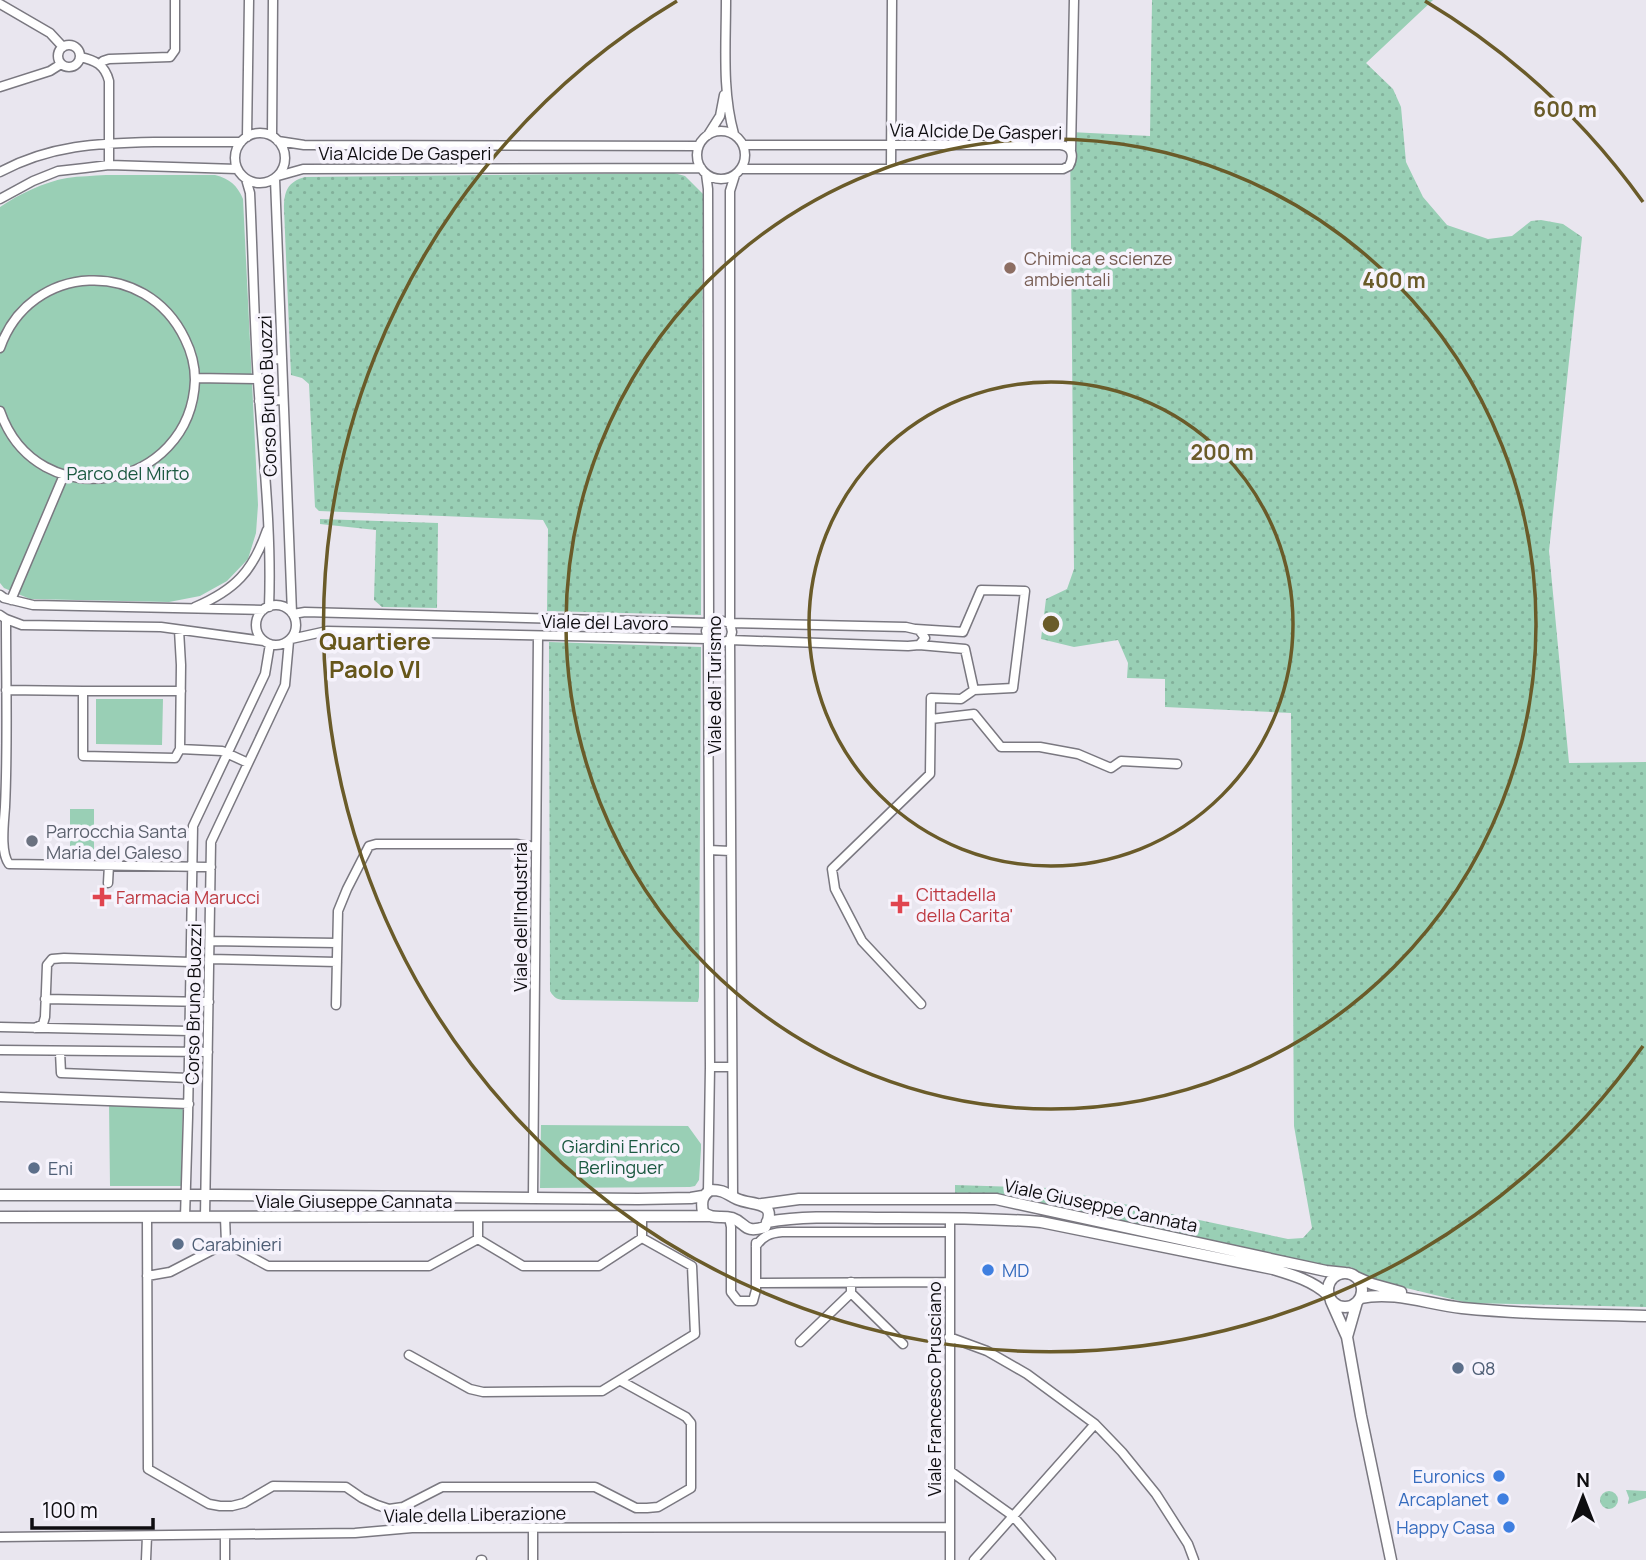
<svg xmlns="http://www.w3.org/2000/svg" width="1646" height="1560" font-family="Manrope,sans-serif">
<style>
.grass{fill:url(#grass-dots)}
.park{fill:#99cfb5}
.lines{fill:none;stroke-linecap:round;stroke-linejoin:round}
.minor-casing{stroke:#7a7880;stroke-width:11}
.tertiary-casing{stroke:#7a7880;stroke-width:13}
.minor{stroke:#fff;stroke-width:8}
.tertiary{stroke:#fff;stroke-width:10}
.ring{fill:none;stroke:#6a5b29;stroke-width:3.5}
.education-dot{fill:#8d6e63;stroke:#f6f3fc;stroke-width:2.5}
.worship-dot{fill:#6b7280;stroke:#f6f3fc;stroke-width:2.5}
.health-dot{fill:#e0444e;stroke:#f6f3fc;stroke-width:2.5}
.service-dot{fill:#5c6f8a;stroke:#f6f3fc;stroke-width:2.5}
.shop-dot{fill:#3f7fe0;stroke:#f6f3fc;stroke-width:2.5}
.labels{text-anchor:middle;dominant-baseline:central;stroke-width:7;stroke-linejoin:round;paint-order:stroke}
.street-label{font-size:18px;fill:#0e0d10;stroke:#f6f3fc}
.education-label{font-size:18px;fill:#785e54;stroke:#f6f3fc;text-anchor:start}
.park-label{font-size:18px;fill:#1b5941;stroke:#f6f3fc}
.worship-label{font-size:18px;fill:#5b616d;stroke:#f6f3fc;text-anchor:start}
.health-label{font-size:18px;fill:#be3a42;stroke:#f6f3fc;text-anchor:start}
.service-label{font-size:18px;fill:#4e5e75;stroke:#f6f3fc;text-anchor:start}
.shop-label{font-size:18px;fill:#366cbe;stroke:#f6f3fc;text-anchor:end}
.district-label{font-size:24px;font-weight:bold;fill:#66561a;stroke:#f6f3fc}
.centre{fill:#6a5b29;stroke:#f6f3fc;stroke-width:3.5}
.ring-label{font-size:21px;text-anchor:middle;font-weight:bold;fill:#6a5b29;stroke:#f6f3fc;stroke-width:7;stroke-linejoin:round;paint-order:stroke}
</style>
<defs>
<pattern id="grass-dots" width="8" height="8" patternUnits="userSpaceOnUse" patternTransform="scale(1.75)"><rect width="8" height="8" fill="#99cfb5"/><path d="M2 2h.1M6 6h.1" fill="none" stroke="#83b19b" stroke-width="1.8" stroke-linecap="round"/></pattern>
</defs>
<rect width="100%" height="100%" fill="#e9e6ef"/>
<path class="grass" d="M1152 0H1433L1366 63 1393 89 1401 107 1406 162 1423 197 1447 225 1488 239 1512 236 1531 221 1541 220 1563 224 1582 237 1549 551 1569 763 1646 762V1307L1468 1303 1369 1279 1351 1267 1323 1266 955 1195V1185L1049 1188 1288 1239 1303 1238 1312 1228 1294 1126 1291 713 1165 707V679L1127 678 1128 663 1118 640 1074 647 1041 639 1046 599 1067 589 1074 569 1070 132 1150 136Z
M674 173 685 176 703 194 701 615 547 611 548 529 543 520 319 511 315 507 309 384 302 378 291 375 284 209C284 192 287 182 305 177Z
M320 519 438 523 437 608 382 607 374 600 376 530 320 524Z
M549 642 701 647 699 997 698 1002 565 1000C558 1000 554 998 550 991Z
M1626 1490 1646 1491V1498L1628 1504 1629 1498Z
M1600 1500a9 9 0 1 1 18 0a9 9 0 1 1-18 0Z"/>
<path class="park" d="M106 175H215C230 179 237 185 243 199L258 505 256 533 248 559 227 581 200 596 169 602 30 599 4 588 0 583V207C19 194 44 182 67 178 80 176 93 176 106 175Z
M96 699H163L162 745 96 744Z
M70 809H94V856H70Z
M109 1103 183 1106 181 1186H110Z
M541 1125 688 1126 701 1144V1149L699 1180 695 1186 690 1187 540 1188Z"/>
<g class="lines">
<defs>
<path id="minor" d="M726 0C726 45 722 91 734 134
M0 4 50 33 63 47
M58 56a11 11 0 1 1 22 0a11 11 0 1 1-22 0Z
M80 57C95 60 105 65 109 81V165
M100 64 103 61 109 59 170 57 175 50V0
M0 87 50 71 61 64
M697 155a24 24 0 1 1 48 0a24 24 0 1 1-48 0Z
M235 158a25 25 0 1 1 50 0a25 25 0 1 1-50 0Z
M708 135 720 116 724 95
M272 136 273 0
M247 137 249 0
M278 141 304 145 698 146
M1071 150 1074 0
M741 169H1063L1069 166C1074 157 1073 146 1060 145H743
M891 169 892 0
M0 172C50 145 98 143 154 142 183 142 212 142 241 142
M706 174 708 189 709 623 706 631 708 639 710 1067 708 1192
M278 176 303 169 701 168
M246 179 250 193C253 256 254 319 258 381 263 456 272 531 269 607
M275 179 292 613
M0 199 33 181 58 171 85 168 109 165 237 169
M0 348C30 262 146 257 185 339 191 351 195 366 195 380 191 491 37 518 0 411
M257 360 281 359
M195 378 258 379
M259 401 283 400
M0 595 4 598 33 605 263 610
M11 600 64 475
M256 625a20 20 0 1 1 40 0a20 20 0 1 1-40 0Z
M195 607C235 590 253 571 267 530
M0 615 6 619 22 625 161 627 264 641
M6 619C6 682 8 745 5 807 4 823 0 852 9 864L211 867
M916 629 963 632 981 590 1025 591 1013 688 974 690 965 649 919 645
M179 630 181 665 180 749 175 758 83 756V691H181
M291 639 327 631 708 639 719 643 730 640 908 646 919 645 925 638 919 630 906 627 730 623 719 620 709 623 305 612 293 614
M6 690 83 691
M931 719 974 714 1001 747H1040L1078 754 1111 768 1121 761 1177 764
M180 749 222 751 248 763
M709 850 730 851
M108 883 109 865
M210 941 337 943
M209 959 337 962
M45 999 209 1002
M921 1004 862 941 835 889 832 869 930 774 931 698 961 699 974 690
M336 1005 338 911 347 889 369 846 376 844H516L536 847
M0 1027 190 1031
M35 1028 43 1024 45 1017 47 965 52 959 64 958 191 962
M0 1050 208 1052
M60 1052 61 1073 189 1078
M710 1067H731
M0 1097 189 1104
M733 1196 730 640 732 632 730 623V191L735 175
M533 1197 538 637
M478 1216V1239
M147 1217 148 1469 209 1504 220 1506H232L244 1503 273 1486 346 1487 362 1498 377 1505 389 1509 403 1507 442 1487H595L636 1508H647L658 1507 691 1488V1423L686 1417 621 1381
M185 1217 188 1117 193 826 265 674 270 644
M205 1217 211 842 285 685 289 641
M225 1217 226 1243
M642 1217V1238
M729 1218 731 1227V1292L738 1301H753L756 1290V1243
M756 1246C763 1236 770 1233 782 1232H950
M147 1276 170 1272 226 1243 268 1266H429L478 1239
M851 1282V1293L903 1344
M756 1283 950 1282
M949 1337 987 1351 1027 1374 1095 1424 1122 1452 1156 1494 1188 1544 1194 1560
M800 1342 851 1293
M409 1355 470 1389 483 1392 602 1391 695 1334 692 1266 642 1238 599 1266H523L478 1239
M950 1471 1013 1516 1051 1560
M533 1527V1560
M225 1535V1560
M0 1537 355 1533 412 1528 950 1527
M146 1560 147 1536
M481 1560H482
M950 1560V1218
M974 1560 1095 1424"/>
<path id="tertiary" d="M711 1190C725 1190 726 1194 737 1199 752 1206 779 1200 765 1227 743 1234 747 1223 732 1218 721 1215 713 1220 703 1212 701 1202 702 1195 711 1190Z
M0 1195H218L638 1199 691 1198 703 1196
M762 1204 799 1199H996L1326 1271 1345 1273
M0 1217 709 1216
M767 1222C809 1215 853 1218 896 1218 944 1218 993 1218 1041 1222L1273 1269C1293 1275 1313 1281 1328 1295
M1328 1290a17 17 0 1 1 34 0a17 17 0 1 1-34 0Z
M1356 1277 1372 1284 1401 1292
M1360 1298C1396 1291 1426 1304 1462 1308 1523 1314 1585 1315 1646 1316
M1331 1301 1347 1337 1361 1416 1391 1560
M1347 1337 1357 1302"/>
</defs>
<use href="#minor" class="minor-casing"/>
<use href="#tertiary" class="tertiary-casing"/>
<use href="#minor" class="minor"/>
<use href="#tertiary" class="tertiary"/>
</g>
<g class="ring">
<circle cx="1051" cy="624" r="242"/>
<circle cx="1051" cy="624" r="485"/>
<path d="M1643 1046A727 727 0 1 1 677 1M1425 1A727 727 0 0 1 1643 202"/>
</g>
<circle class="education-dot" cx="1010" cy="268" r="7"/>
<circle class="worship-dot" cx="32" cy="841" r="7"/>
<g class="health-dot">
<path d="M98.5 886.5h7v7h7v7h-7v7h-7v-7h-7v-7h7z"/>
<path d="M896.5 893.5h7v7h7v7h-7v7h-7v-7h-7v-7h7z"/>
</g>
<g class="service-dot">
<circle cx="34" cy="1168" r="7"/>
<circle cx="178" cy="1244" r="7"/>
<circle cx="1458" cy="1368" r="7"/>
</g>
<g class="shop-dot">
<circle cx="988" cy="1270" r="7"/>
<circle cx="1499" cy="1476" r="7"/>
<circle cx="1503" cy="1499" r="7"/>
<circle cx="1509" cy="1527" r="7"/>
</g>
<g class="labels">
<g class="street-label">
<text transform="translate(976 131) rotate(1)">Via Alcide De Gasperi</text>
<text x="405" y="153">Via Alcide De Gasperi</text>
<text transform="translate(267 396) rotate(-92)">Corso Bruno Buozzi</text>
<text transform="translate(605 622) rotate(1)">Viale del Lavoro</text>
<text transform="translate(714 685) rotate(-90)">Viale del Turismo</text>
<text transform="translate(520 917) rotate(-90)">Viale dell'Industria</text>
<text transform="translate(193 1004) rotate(-89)">Corso Bruno Buozzi</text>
<text x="354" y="1201">Viale Giuseppe Cannata</text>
<text transform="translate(1101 1205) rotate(12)">Viale Giuseppe Cannata</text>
<text transform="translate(934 1389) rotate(-90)">Viale Francesco Prusciano</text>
<text transform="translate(475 1514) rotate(-1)">Viale della Liberazione</text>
</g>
<g class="education-label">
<text x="1024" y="258">Chimica e scienze<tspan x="1024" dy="21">ambientali</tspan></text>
</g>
<g class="park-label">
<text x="128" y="473">Parco del Mirto</text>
<text x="621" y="1146">Giardini Enrico<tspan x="621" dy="21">Berlinguer</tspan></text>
</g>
<g class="worship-label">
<text x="46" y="831">Parrocchia Santa<tspan x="46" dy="21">Maria del Galeso</tspan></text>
</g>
<g class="health-label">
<text x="916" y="894">Cittadella<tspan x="916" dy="21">della Carita'</tspan></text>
<text x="116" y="897">Farmacia Marucci</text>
</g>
<g class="service-label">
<text x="48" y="1168">Eni</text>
<text x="192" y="1244">Carabinieri</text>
<text x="1472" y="1368">Q8</text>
</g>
<g class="shop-label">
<text x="1002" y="1270" text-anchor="start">MD</text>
<text x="1485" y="1476">Euronics</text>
<text x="1489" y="1499">Arcaplanet</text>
<text x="1495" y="1527">Happy Casa</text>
</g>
<g class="district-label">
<text x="375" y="640">Quartiere<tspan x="375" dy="28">Paolo VI</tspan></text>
</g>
</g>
<circle cx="1051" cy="624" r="10" class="centre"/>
<g class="ring-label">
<text x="1565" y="117">600 m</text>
<text x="1394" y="288">400 m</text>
<text x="1222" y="460">200 m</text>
</g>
<g transform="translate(1583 1497)" stroke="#f6f3fc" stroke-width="5" paint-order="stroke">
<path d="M0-5L12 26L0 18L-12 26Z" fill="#0e0d10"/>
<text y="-10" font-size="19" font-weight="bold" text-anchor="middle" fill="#0e0d10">N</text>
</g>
<path d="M32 1518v10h121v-10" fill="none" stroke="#0e0d10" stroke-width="3.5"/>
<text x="42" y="1518" font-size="21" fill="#0e0d10" stroke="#f6f3fc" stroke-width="5" paint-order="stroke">100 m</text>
</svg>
